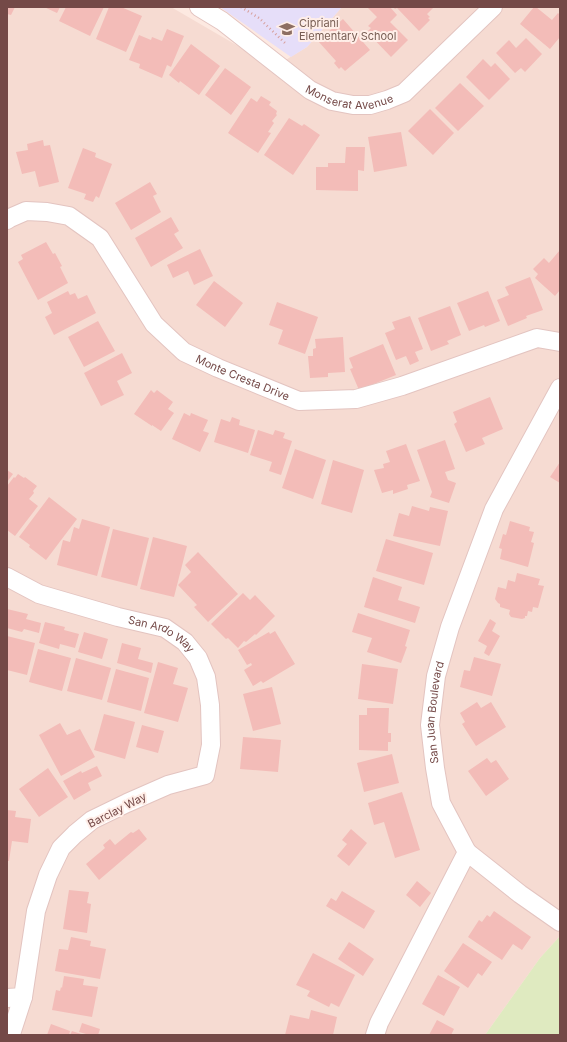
<svg xmlns="http://www.w3.org/2000/svg" width="567" height="1042" font-family="Inter,sans-serif">
<style>
.residential{fill:#f6dbd2}
.education{fill:#e6def9}
.green{fill:#dfeac0}
.building{fill:#f3bcb8}
.lines{fill:none;stroke-linecap:round;stroke-linejoin:round}
.minor-casing{stroke:#e3c4c0;stroke-width:20}
.path{stroke:#d79f9c;stroke-width:2.5;stroke-dasharray:1 3;stroke-linecap:butt}
.minor{stroke:#fff;stroke-width:18}
.labels{text-anchor:middle;dominant-baseline:central;stroke-width:4;stroke-linejoin:round;paint-order:stroke}
.education-label{font-size:11px;fill:#785e54;stroke:#ffeee8;text-anchor:start}
.street-label{font-size:11px;fill:#744947;stroke:#ffeee8}
</style>
<rect width="100%" height="100%" fill="#fde9e1"/>
<path class="residential" d="M7 7H171L274 67 307 47 342 7H560V936L540 958 485 1035H7Z"/>
<path class="education" d="M220 7H342L307 47 291 57Z"/>
<path class="green" d="M560 936V1035H485L540 958Z"/>
<path class="building" d="M7 7H15L11 15 7 14Z
M44 7H60L57 13Z
M66 7H104L90 36 59 21Z
M109 7H121L142 16 126 52 96 39Z
M367 7H390L397 15 390 22 408 40 391 57 367 32 371 28 368 26 377 17Z
M393 7H434L427 14 430 17 428 18 430 20 419 31 397 8 395 9Z
M534 7H536L552 20 558 13 560 15V37L550 49 520 24Z
M343 19 370 50 345 71 341 67 339 69 334 63 336 61 318 41Z
M167 29 184 36 171 67 167 65 162 78 139 68 140 64 129 60 139 35 151 40 152 37 162 41Z
M526 38 542 54 525 72 521 68 515 73 496 53 509 40 516 48Z
M191 44 220 66 199 95 180 81 179 83 169 75Z
M483 59 491 67 495 63 510 79 489 100 466 77Z
M225 68 251 87 231 115 205 95Z
M460 83 484 106 458 131 435 108Z
M261 96 271 102 269 105 277 111 276 114 277 115 272 121 274 123 268 132 271 133 258 153 228 133 251 98 257 102Z
M430 109 454 133 433 155 408 131Z
M289 118 302 126 304 124 320 135 293 175 264 155Z
M401 132 407 166 374 172 368 137Z
M43 140 44 146 50 145 59 182 39 187 35 171 22 174 16 152 28 150 27 144Z
M346 147H365L364 171 358 170V191L316 190V167H328V163H345Z
M83 148 96 153 95 157 112 164 99 198 96 196 93 202 84 199 86 194 68 188Z
M150 182 157 194 153 196 161 212 131 230 115 203Z
M171 217 179 231 174 234 183 248 151 267 135 238Z
M46 242 53 254 55 253 62 266 60 267 68 283 38 300 18 262 23 259 21 255Z
M200 249 213 276 194 285 188 271 173 278 167 265Z
M560 250V290L555 296 535 278 538 274 533 269 544 258 549 263Z
M530 277 543 310 526 316 527 318 508 326 497 300 509 295 505 287Z
M214 281 243 303 225 327 196 305Z
M68 291 70 295 75 293 78 299 87 295 96 313 54 335 45 317 52 313 47 302Z
M488 291 500 321 485 327 484 325 469 331 457 303Z
M277 302 318 317 305 354 278 344 283 330 269 325Z
M450 306 461 335 447 341 449 344 431 351 418 318Z
M410 316 423 349 415 352 419 361 410 365 406 356 396 360 385 333 395 329 392 322Z
M98 321 115 351 84 367 68 337Z
M343 337 345 372 328 373V377L310 378 308 356H313V349L316 348 315 339Z
M383 344 396 375 359 390 350 369 353 368 349 358Z
M122 353 132 373 117 381 124 395 101 406 84 373Z
M151 390 154 393 157 390 173 402 168 409 174 413 161 431 152 425V426L134 414Z
M490 397 503 429 482 438 485 444 466 452 454 424 457 422 453 412Z
M184 413 190 416 191 413 208 420 203 431 209 433 200 452 172 439Z
M232 417 240 420 239 425 255 430 248 453 214 442 221 419 230 422Z
M258 430 273 435 275 430 285 433 283 438 292 441 281 475 269 471 272 462 250 455Z
M445 440 455 469 445 472 448 480 456 483 449 503 430 497 432 492 417 450Z
M406 444 420 481 407 485 408 489 393 494V490L382 493 374 470 384 468 383 464 390 462 386 451Z
M295 449 326 460 313 499 282 488Z
M333 460 364 470 352 513 321 504Z
M560 462V483L550 477Z
M7 470 13 474 7 482Z
M18 474 24 478 25 477 37 486 33 491 34 493 29 499 38 506 15 536 7 530V486L14 477 15 478Z
M49 497 77 519 46 560 29 547 30 545 19 537Z
M412 506 429 511 430 507 448 511 440 546 393 536 399 513 409 516Z
M82 519 110 527 97 576 57 565 63 540 70 542 74 527 79 529Z
M510 521 530 527 529 531 534 532 531 542 534 543 528 567 500 559 502 549 499 548 503 534 506 535Z
M113 529 149 538 137 586 101 577Z
M153 537 187 546 174 597 140 589Z
M386 539 433 553 424 585 376 571Z
M198 552 238 594 208 622 194 607 197 605 178 585 191 572 185 565Z
M517 573 540 579 538 585 544 586 538 608 533 607 532 612 528 611 527 616H525V618L522 619 511 617 509 614 510 610 500 607V604L498 603 495 599 498 587 506 589 508 580 515 582Z
M373 577 402 587 398 600 420 607 415 623 364 607Z
M243 593 250 600 255 595 275 616 256 635 255 634 246 642 244 641 238 648 228 638 226 639 211 624Z
M7 609 28 614 26 619 41 623 39 633 24 629 22 632 7 628Z
M358 613 410 630 405 646 407 647 401 663 367 652 372 638 352 632Z
M490 619 496 623 492 631 500 636 489 656 484 653 487 646 478 641Z
M45 622 65 627 64 630 79 634 75 648 60 644 59 649 39 643Z
M275 631 295 664 263 683 261 681 253 686 244 670 252 665 251 663 247 665 238 650 269 632 270 634Z
M84 632 108 639 102 659 78 652Z
M7 636 35 643 27 675 7 670Z
M122 643 141 648 138 659 153 663 151 673 117 663Z
M38 649 71 658 62 691 29 682Z
M474 657 501 664 492 696 460 687 464 670 470 671Z
M76 658 111 668 102 700 67 691Z
M158 662 178 668 173 684 188 688 178 722 144 713Z
M362 664 398 669 393 704 358 699Z
M116 669 149 678 141 711 107 702Z
M272 687 281 724 253 731 243 694Z
M477 702 481 708 491 702 506 727 476 746 462 724 465 722 460 713Z
M367 708H389L388 733H391V742H388V751L359 750V715H367Z
M104 714 135 722 125 759 94 750Z
M60 723 67 735 80 729 95 757 61 776 39 735Z
M142 725 164 731 158 753 136 747Z
M243 737 281 740 278 772 240 769Z
M392 754 399 783 364 792 357 763Z
M487 758 491 763 496 760 509 779 486 796 468 771Z
M97 766 102 776 88 783 91 790 74 800 63 781 81 771 82 773Z
M48 768 68 797 39 817 19 789Z
M402 792 420 850 395 858 384 822 374 825 368 803Z
M7 810 16 811 15 817 31 819 28 843 12 841 9 861H7Z
M139 829 147 839 99 880 86 864 105 848 103 845 110 839 115 845 131 832 133 833Z
M351 829 367 843 349 866 337 856 347 844 342 840Z
M417 881 431 893 420 907 406 895Z
M69 890 89 892 87 903 91 904 87 933 63 929Z
M342 891 375 911 364 929 326 906 331 898 336 901Z
M494 911 531 937 522 950 513 944 502 960 468 937 479 920 482 922 487 915 490 917Z
M71 937 91 941 90 946 106 949 100 979 55 971 59 949 68 950Z
M349 942 374 959 363 976 338 959Z
M463 943 492 962 482 976 478 973 468 988 444 971Z
M313 953 355 975 339 1007 331 1003 329 1007 307 996 310 991 296 985Z
M438 975 460 987 444 1016 422 1004Z
M64 976 84 979 83 985 98 987 92 1017 52 1010 56 990 60 991 61 987 62 988Z
M311 1010 337 1017 333 1035H285L290 1015 309 1019Z
M437 1020 454 1029 451 1035H429Z
M82 1023 100 1029 98 1035H85L86 1034 79 1032Z
M51 1024 70 1031 69 1035H47Z
M72 1031 84 1035H70Z"/>
<g class="lines">
<defs>
<g id="minor">
<path id="s1" d="M199 7 222 21 310 90 332 101 353 105H370L387 100 404 93 493 7"/>
<path id="s2" d="M7 220 10 218 26 211 47 212 69 216 100 238 154 324 184 352 218 368 299 401 356 399 402 386 537 338 560 342"/>
<path id="s3" d="M7 577 39 594 118 617 165 628 185 642 198 658 206 677 210 705 211 745 205 775 168 785 127 803 92 820 75 834 61 848 48 875 36 911 23 997 7 998"/>
<path d="M467 852 520 894 560 922"/>
<path d="M8 1035 12 1031 23 997"/>
<path id="s4" d="M375 1035 379 1023 467 852 441 803 435 768 430 725 436 676 450 627 494 509 560 388"/>
</g>
</defs>
<use href="#minor" class="minor-casing"/>
<path class="path" d="M241 7 259 18 287 45"/>
<use href="#minor" class="minor"/>
</g>
<defs>
<symbol id="school-bare" viewBox="-9 -9 18 18"><path d="M0-5L7-2L0 1L-7-2ZM-4 1L0 2.5L4 1V4Q0 6-4 4Z" fill="#8d6e63" stroke="#ffeee8" stroke-width="2.5" paint-order="stroke"/></symbol>
</defs>
<g fill-rule="evenodd">
<use href="#school-bare" x="276" y="18" width="22" height="22"/>
</g>
<g class="labels">
<g class="education-label">
<text x="299" y="23">Cipriani<tspan x="299" dy="13">Elementary School</tspan></text>
</g>
<g class="street-label">
<text stroke="none"><textPath href="#s1" startOffset="180">Monserat Avenue</textPath></text>
<text stroke="none"><textPath href="#s2" startOffset="309">Monte Cresta Drive</textPath></text>
<text stroke="none"><textPath href="#s3" startOffset="166">San Ardo Way</textPath></text>
<text stroke="none"><textPath href="#s4" startOffset="352">San Juan Boulevard</textPath></text>
<text transform="translate(117 810) rotate(-27)">Barclay Way</text>
</g>
</g>
<rect width="567" height="1042" fill="none" stroke="#744947" stroke-width="16"/>
</svg>
